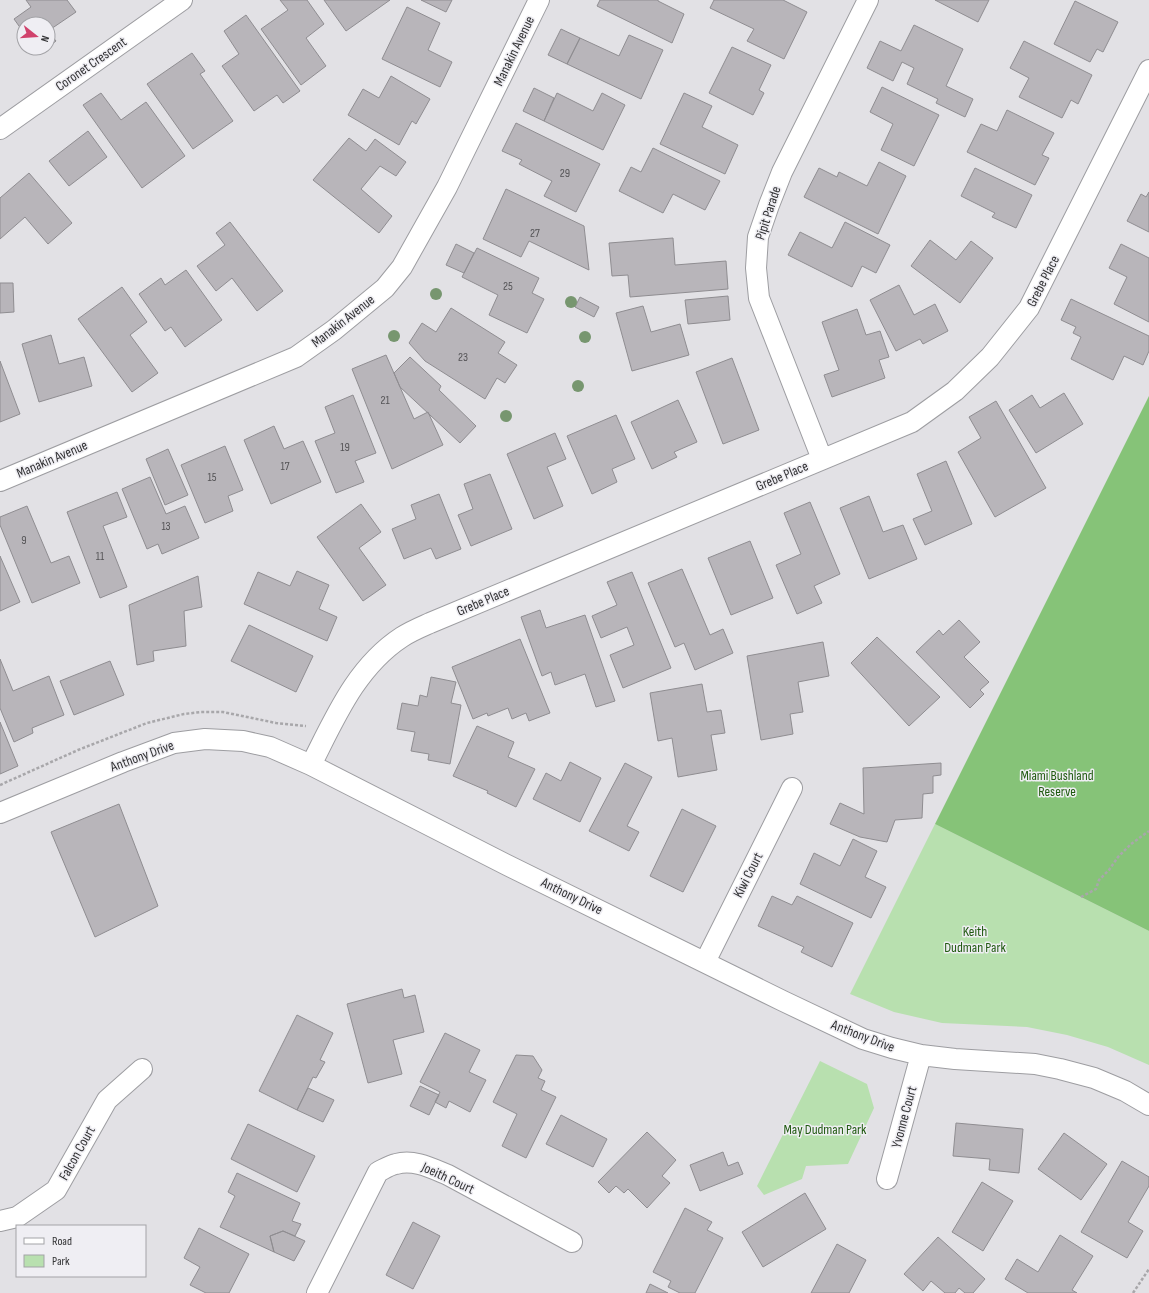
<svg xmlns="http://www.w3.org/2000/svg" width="1149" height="1293" font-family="'Sofia Sans Condensed',sans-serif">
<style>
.green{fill:#b8e0af}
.forest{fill:#86c378}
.building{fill:#b8b5ba;stroke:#8f8d91}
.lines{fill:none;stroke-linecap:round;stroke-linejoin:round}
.street-casing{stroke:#9d9da1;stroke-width:22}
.path{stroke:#a8a7aa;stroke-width:2.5;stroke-dasharray:3 2;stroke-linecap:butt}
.street{stroke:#fff;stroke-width:20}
.tree{fill:#77966f}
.labels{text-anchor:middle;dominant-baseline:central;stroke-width:3;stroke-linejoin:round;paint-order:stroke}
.number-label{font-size:12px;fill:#545356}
.street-label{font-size:14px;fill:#323234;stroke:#efeef3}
.park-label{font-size:14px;fill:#1f590f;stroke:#efeef3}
</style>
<rect width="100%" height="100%" fill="#e2e1e5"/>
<path class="green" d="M935 824 1149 931V1065L1108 1047 1067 1035 1027 1027 942 1023 894 1012 850 994Z
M820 1061 867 1084 874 1108 848 1164 806 1166 802 1179 764 1195 757 1186Z"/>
<path class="forest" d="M1149 396V931L935 824Z"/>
<path class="building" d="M26 0H67L76 12 48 31 56 41 48 47V24H24V33L14 19 31 7Z
M280 0H307L324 24 306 38 326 66 301 85 261 29 288 10Z
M324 0H390L346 31Z
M421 0H452L446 12Z
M600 0H658V1L684 14 672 43 597 6Z
M714 0H783L807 12 784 59 747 41 754 29 710 8Z
M935 0H989L978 22Z
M1075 1 1118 22 1103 52 1097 49 1090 62 1054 44Z
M407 7 440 23 428 50 452 62 440 87 382 59Z
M246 15 300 91 283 103 277 95 254 111 222 66 239 54 224 31Z
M914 25 963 49 946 86 973 99 965 117 936 103 938 99 907 84 914 68 902 62 893 81 867 68 880 41 901 51Z
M561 29 580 38 567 64 548 55Z
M629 35 663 50 641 99 567 64 580 38 619 56Z
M1024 41 1092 75 1078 104 1071 100 1062 118 1019 97 1029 78 1010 68Z
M732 47 771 65 759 90 764 93 753 115 709 93Z
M35 48H46L39 54Z
M192 53 205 71 200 74 233 121 193 149 147 84Z
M391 76 430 99 416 124 412 121 399 145 348 115 363 89 379 98Z
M882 87 939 115 914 166 881 150 893 124 870 112Z
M534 88 554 98 544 121 523 111Z
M101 93 121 120 146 102 185 156 142 188 83 105Z
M557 93 593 111 602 93 625 105 603 150 544 121Z
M684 93 712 106 702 127 738 145 725 174 660 144Z
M1007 110 1054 133 1042 155 1049 158 1035 185 967 152 981 124 997 131Z
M516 123 600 164 576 212 544 196 552 181 519 164 522 160 502 151Z
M88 131 107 157 69 186 49 161Z
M349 138 366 151 375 139 406 162 396 176 380 166 361 189 392 216 379 233 313 180Z
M653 148 720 181 705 210 673 194 663 213 619 191 631 167 641 172Z
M879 162 906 176 878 234 804 197 819 168 837 177 839 172 867 186Z
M975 168 1032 195 1016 228 992 217 995 213 961 196Z
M29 173 72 223 48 244 25 217 0 239V198Z
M506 189 584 226 589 270 529 241 521 257 483 239Z
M1149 192V232L1127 221 1141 194 1146 197Z
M230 222 283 291 257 311 232 278 216 291 197 266 225 245 216 233Z
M845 222 890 245 876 273 862 266 852 287 788 255 800 232 832 248Z
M673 238 675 265 726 261 728 289 630 297 628 275 612 276 609 243Z
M930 240 956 260 971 241 993 258 960 303 911 266Z
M456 244 474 253 464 273 446 265Z
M1121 244 1149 258V322L1114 304 1127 277 1109 268Z
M477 248 539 278 532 293 544 299 527 333 489 315 498 295 462 277Z
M186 270 222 320 185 347 171 327 165 331 139 294 161 278 165 285Z
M0 283H13L14 312 0 313Z
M899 285 914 315 935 304 948 331 923 344 920 339 896 351 870 300Z
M122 287 147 322 130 335 158 373 132 392 78 319Z
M728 296 730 320 688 324 685 300Z
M580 297 599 307 594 317 575 307Z
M1071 299 1149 336V351L1143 365 1124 356 1113 380 1071 359 1081 337 1073 333 1076 327 1061 320Z
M643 306 651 332 680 324 689 355 632 371 616 313Z
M451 308 505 342 498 353 517 365 505 383 497 378 485 399 425 361 409 343 422 323 436 332Z
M857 309 866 335 880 331 889 357 879 360 885 378 832 397 824 375 839 370 822 322Z
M51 335 59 364 84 357 92 386 39 402 22 344Z
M386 355 414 419 428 412 443 445 392 469 352 369Z
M410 357 441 386 439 390 476 426 460 443 400 387 394 373Z
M732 358 759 430 723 444 696 372Z
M0 361 20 414 0 422Z
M1064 393 1083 424 1036 453 1009 410 1032 395 1040 408Z
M353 395 376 453 355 461 364 482 336 493 315 441 335 433 325 407Z
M678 400 697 442 674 452 677 457 652 469 631 422Z
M996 401 1046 488 995 517 958 452 981 438 969 417Z
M616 415 635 459 612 469 617 482 592 494 567 436Z
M274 426 284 449 303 441 321 482 271 504 244 440Z
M555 433 566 459 547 467 563 506 534 519 507 454Z
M225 446 243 490 228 496 233 511 205 523 181 465Z
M168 449 188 495 165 505 146 459Z
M946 461 972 524 925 545 913 519 932 511 917 474Z
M490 474 512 529 471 546 458 515 473 509 464 484Z
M150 477 166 514 185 506 199 538 162 554 158 544 147 549 122 489Z
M117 492 127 517 103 526 127 587 100 598 67 512Z
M439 494 461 549 436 559 431 548 404 559 392 529 416 519 411 505Z
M869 496 883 532 903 525 917 559 869 579 840 508Z
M810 502 840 574 814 586 822 603 797 614 776 565 801 554 784 513Z
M361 504 381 532 359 548 386 585 363 601 317 537Z
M27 506 51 563 69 556 80 583 32 603 0 525V517Z
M750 541 773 598 731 615 708 558Z
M0 556 20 602 0 611Z
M682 569 710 635 723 629 733 653 695 670 684 643 675 647 648 583Z
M297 571 329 585 319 609 337 617 327 641 244 604 258 572 290 586Z
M632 572 671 668 623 688 610 655 634 645 627 627 601 638 592 616 617 605 607 582Z
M198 576 202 607 184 611 186 646 153 651 154 661 137 665 129 605Z
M540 610 546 628 585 615 615 701 596 707 585 674 555 685 551 672 542 676 521 617Z
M959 620 980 642 964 657 989 682 980 690 984 694 970 708 916 652 939 630 943 635Z
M249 625 313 656 296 692 231 661Z
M877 637 940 697 909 726 851 663Z
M520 639 550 713 529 721 526 713 512 719 508 708 488 716 487 713 473 719 452 667Z
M823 642 829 676 798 682 803 712 790 714 793 734 761 740 747 656Z
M0 659 13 691 49 676 64 715 32 728 33 733 14 742 0 708Z
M110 661 124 695 74 715 60 681Z
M431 677 456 682 451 703 461 705 450 764 428 760 429 754 411 751 415 732 397 729 402 703 418 706 420 695 427 697Z
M702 684 707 712 721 710 725 733 711 735 717 770 678 777 672 738 658 741 650 693Z
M0 722 18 766 0 774Z
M477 726 514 742 508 757 535 769 516 807 487 793 488 791 453 776Z
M570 762 601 778 580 822 533 799 546 773 561 781Z
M625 763 652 777 627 826 639 832 629 851 589 831Z
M941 763V775L933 776V793L923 794 922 818 895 820 887 842 860 837 830 824 840 803 864 814 863 768Z
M119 804 158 906 95 937 51 832Z
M682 809 716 826 683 892 650 876Z
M853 839 877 851 865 877 886 887 871 918 800 884 814 853 840 866Z
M772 896 792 905 797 896 853 923 832 967 801 952 804 947 758 926Z
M402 989 404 998 415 995 424 1032 393 1040 402 1074 368 1083 347 1004Z
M297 1015 333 1033 320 1060 325 1062 316 1078 313 1077 297 1110 259 1091Z
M445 1033 480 1050 469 1072 486 1080 470 1112 449 1101 446 1108 435 1102 440 1092 420 1082Z
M516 1055 533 1056 542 1070 538 1078 545 1081 541 1090 556 1097 526 1158 502 1146 517 1114 493 1102Z
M420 1086 439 1095 429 1115 410 1106Z
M308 1088 334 1100 323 1122 297 1110Z
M561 1115 607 1139 593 1167 546 1144Z
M956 1123 1023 1129 1019 1173 989 1170 990 1159 953 1156Z
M248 1124 315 1156 297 1192 231 1159Z
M647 1132 676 1160 662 1176 670 1183 647 1208 628 1189 624 1193 616 1186 609 1193 598 1182Z
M1064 1133 1107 1164 1081 1200 1038 1169Z
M723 1152 728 1166 738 1162 743 1174 700 1191 690 1165Z
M1122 1161 1149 1177V1186L1128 1222 1143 1231 1127 1258 1081 1232Z
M237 1173 300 1203 292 1221 301 1224 295 1236 283 1231 270 1236 274 1252 220 1227 235 1196 228 1192Z
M982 1182 1013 1201 983 1251 952 1232Z
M805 1193 826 1229 763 1267 742 1232Z
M685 1208 712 1222 707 1230 723 1238 695 1293H680L668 1287 671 1281 653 1272Z
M413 1222 440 1236 413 1289 386 1275Z
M199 1228 249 1254 229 1293H206L190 1285 200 1267 184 1258Z
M283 1231 305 1241 294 1261 274 1252 270 1236Z
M1060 1235 1093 1256 1072 1290 1077 1293H1028L1005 1279 1017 1259 1038 1272Z
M938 1237 985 1279 973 1293H965L959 1288 955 1293H945L931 1281 923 1291 904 1274Z
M837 1244 866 1260 849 1293H811Z
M650 1284 668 1293H646Z"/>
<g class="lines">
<defs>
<path id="street" d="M0 129 182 0
M822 459 759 298 756 268 758 237 769 205 782 172 868 0
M0 481 296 357 334 330 385 288 402 267 447 187 539 0
M311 765C335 718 356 667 402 637 411 631 421 627 430 623L912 422 955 391 990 357 1029 308 1149 70
M0 813 123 762 174 743 205 739 243 741 270 747 311 765 507 865 783 1001 863 1039 892 1048 921 1055 955 1059 1035 1064 1060 1069 1094 1078 1125 1091 1149 1105
M705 962 792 788
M887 1179 921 1055
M0 1221 17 1217 56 1190 107 1100 142 1069
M317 1293 378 1172C384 1169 390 1165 396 1164 414 1159 431 1168 448 1175L572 1242"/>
</defs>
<use href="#street" class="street-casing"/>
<path class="path" d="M0 785 78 750 147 723 184 714 201 712H223L276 723 306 726
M1081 897 1096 889 1099 880 1109 870 1118 857 1131 844 1149 831
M1133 1293 1149 1269"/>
<use href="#street" class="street"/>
</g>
<g class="tree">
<circle cx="436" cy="294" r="6"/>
<circle cx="571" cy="302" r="6"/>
<circle cx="394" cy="336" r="6"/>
<circle cx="585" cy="337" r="6"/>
<circle cx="578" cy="386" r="6"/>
<circle cx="506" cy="416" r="6"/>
</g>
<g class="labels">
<g class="number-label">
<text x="565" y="173">29</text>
<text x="535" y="233">27</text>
<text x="508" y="286">25</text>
<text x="463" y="357">23</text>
<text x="385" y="400">21</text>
<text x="345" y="447">19</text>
<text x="285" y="466">17</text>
<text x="212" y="477">15</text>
<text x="166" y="526">13</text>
<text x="24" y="540">9</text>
<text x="100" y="556">11</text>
</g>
<g class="street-label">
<text transform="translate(514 51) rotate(-64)">Manakin Avenue</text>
<text transform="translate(91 64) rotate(-35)">Coronet Crescent</text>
<text transform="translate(768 213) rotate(-72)">Pipit Parade</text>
<text transform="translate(1043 281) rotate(-63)">Grebe Place</text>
<text transform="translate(343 321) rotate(-38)">Manakin Avenue</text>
<text transform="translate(52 459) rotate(-23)">Manakin Avenue</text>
<text transform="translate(782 476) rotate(-23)">Grebe Place</text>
<text transform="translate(483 601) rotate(-23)">Grebe Place</text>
<text transform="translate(142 756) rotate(-20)">Anthony Drive</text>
<text transform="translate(748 875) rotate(-63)">Kiwi Court</text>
<text transform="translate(572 896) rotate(26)">Anthony Drive</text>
<text transform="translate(863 1036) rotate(21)">Anthony Drive</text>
<text transform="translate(904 1117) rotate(-75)">Yvonne Court</text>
<text transform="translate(77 1153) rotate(-61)">Falcon Court</text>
<text transform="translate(448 1178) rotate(25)">Joeith Court</text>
</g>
<g class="park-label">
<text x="1057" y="775">Miami Bushland<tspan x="1057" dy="16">Reserve</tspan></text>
<text x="975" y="931">Keith<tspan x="975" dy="16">Dudman Park</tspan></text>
<text x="825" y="1129">May Dudman Park</text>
</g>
</g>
<rect x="16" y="1225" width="130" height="52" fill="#efeef3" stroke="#a3a3a7"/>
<rect x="24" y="1238" width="20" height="6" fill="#ffffff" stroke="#a3a3a7"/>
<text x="52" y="1245" font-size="12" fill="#323234">Road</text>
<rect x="24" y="1255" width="20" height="12" fill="#b8e0af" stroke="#a3a3a7"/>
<text x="52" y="1265" font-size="12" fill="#323234">Park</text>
<g transform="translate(36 36) rotate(107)"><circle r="19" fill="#efeef3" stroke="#a3a3a7"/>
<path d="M0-3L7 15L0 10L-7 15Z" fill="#d0426c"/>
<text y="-6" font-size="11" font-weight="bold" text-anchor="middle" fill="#323234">N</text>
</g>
</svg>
